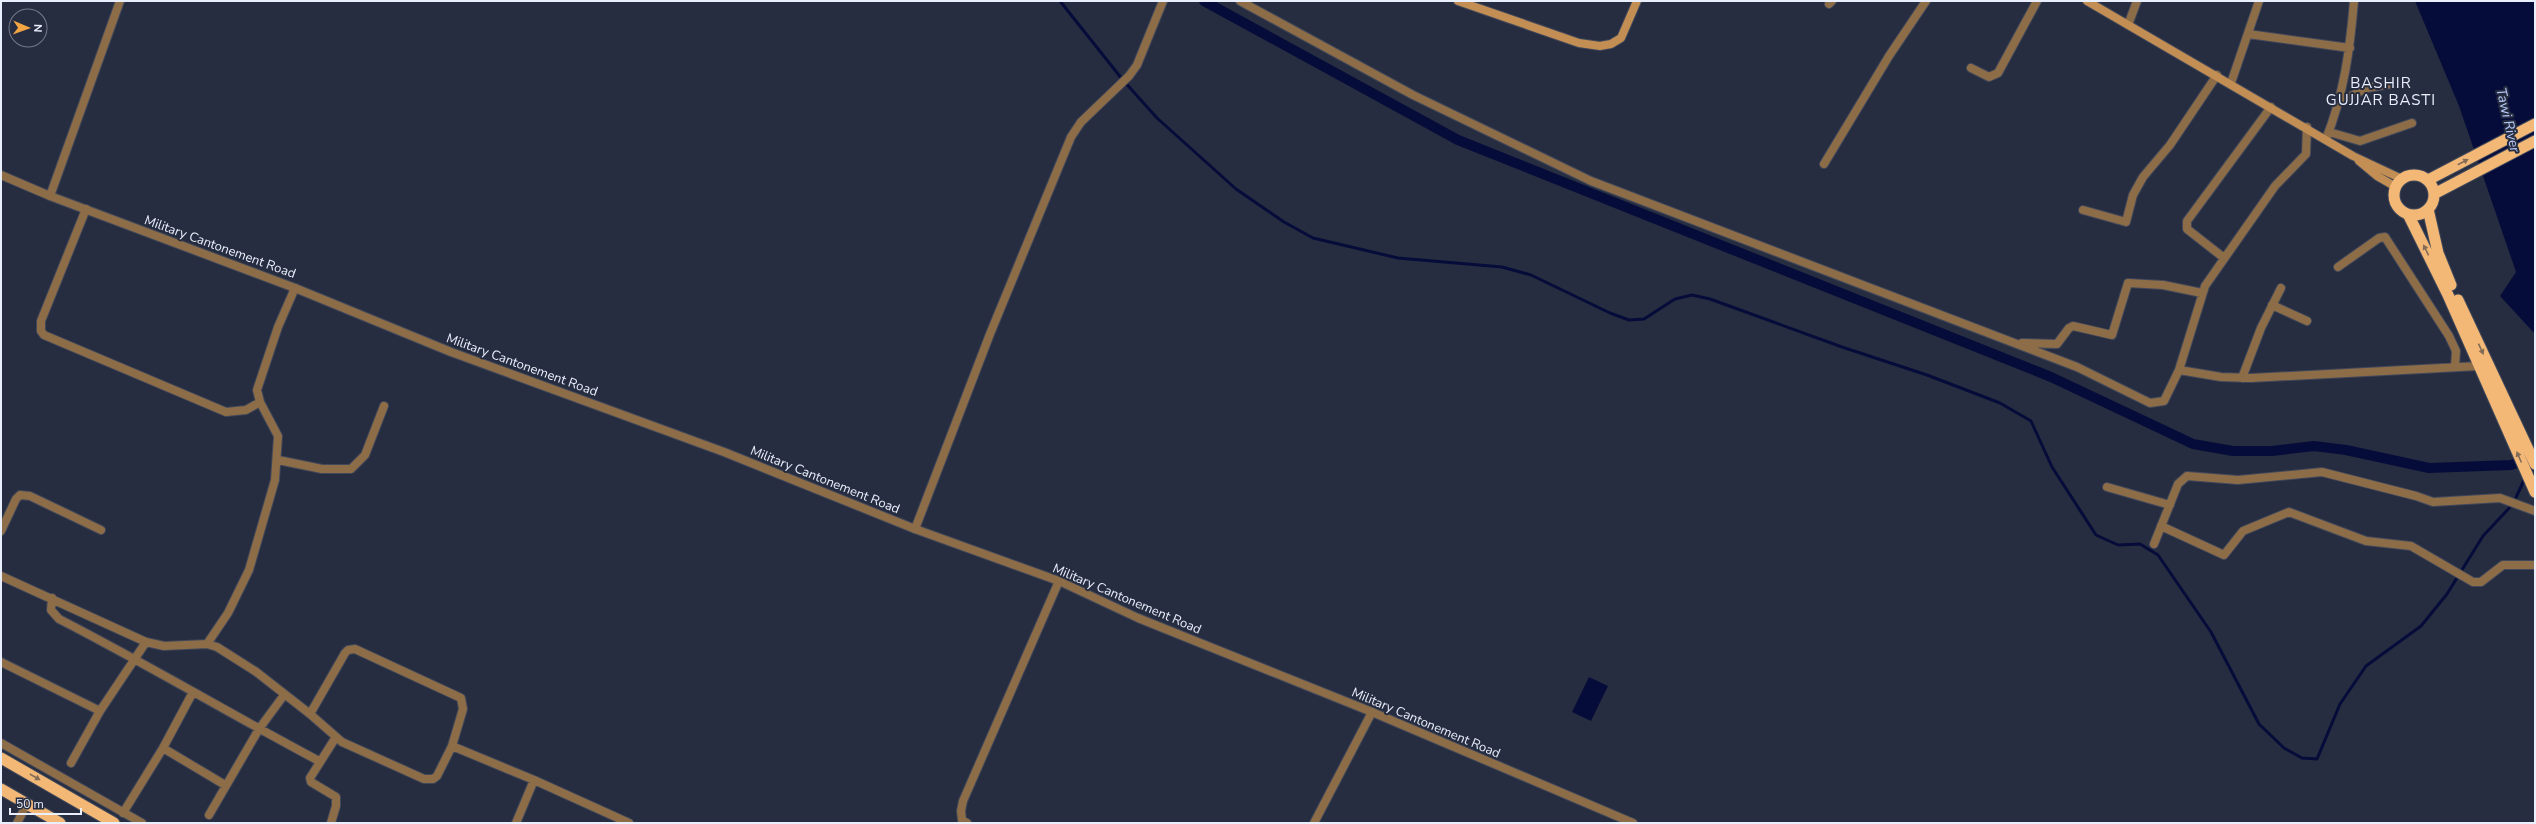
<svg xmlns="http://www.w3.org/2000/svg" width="2536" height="824" font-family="'Nunito Sans',sans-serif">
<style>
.water{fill:#060c39}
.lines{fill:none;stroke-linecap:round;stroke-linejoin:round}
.stream{stroke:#060c39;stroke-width:3}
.canal{stroke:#060c39;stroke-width:10}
.minor-casing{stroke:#41485a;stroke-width:10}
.tertiary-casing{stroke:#41485a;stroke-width:10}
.secondary-casing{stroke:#41485a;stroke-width:10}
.trunk-casing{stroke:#41485a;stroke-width:13}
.minor{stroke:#8d6c48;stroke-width:8}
.tertiary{stroke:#8d6c48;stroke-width:8}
.secondary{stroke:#c38e53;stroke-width:8}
.trunk{stroke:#f3b876;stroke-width:11}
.oneway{fill:#826c58}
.labels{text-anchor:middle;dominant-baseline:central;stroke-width:4;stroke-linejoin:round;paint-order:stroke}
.street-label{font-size:13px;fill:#e9effc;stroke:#262d40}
.water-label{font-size:14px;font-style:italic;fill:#b9cbfb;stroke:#262d40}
.quarter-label{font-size:15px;letter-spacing:1px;fill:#e9effc;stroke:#262d40}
</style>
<rect width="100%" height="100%" fill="#262d40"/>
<path class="water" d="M2415 1H2535V334L2500 296 2516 272 2459 106Z
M1589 677 1608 686 1591 721 1572 712Z"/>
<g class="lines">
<path class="stream" d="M1060 1 1122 79 1157 118 1236 189 1284 222 1313 238 1398 258 1502 267 1531 275 1610 313 1629 320 1644 319 1675 299 1692 295 1710 299 1842 347 1927 375 2000 403 2031 421 2052 467 2096 535 2118 545 2140 544 2158 555 2211 632 2259 724 2284 748 2302 758 2317 759 2340 704 2366 666 2421 626 2447 594 2483 536 2513 504 2525 478"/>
<path class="canal" d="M1204 1 1458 140 2051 377 2193 444 2233 451H2272L2314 446 2346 450 2429 468 2511 465 2529 459"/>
<defs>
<path id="minor" d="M1240 1 1413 95 1591 181 2077 367 2150 403 2164 401 2179 370 2221 377 2251 378 2479 366
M1829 4 1832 1
M2128 25 2137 1
M2248 34 2350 48
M1971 68 1989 77 1998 73 2037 1
M2231 83 2259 1
M2339 102 2367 88 2397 83
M2329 132 2360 141 2412 123
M2326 139C2344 94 2350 49 2354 1
M1824 164 1889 56 1926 1
M50 196 120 1
M86 209 41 321V331L44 335 226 412 246 410 260 402
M2083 210 2126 222 2133 195 2143 177 2170 145 2217 75
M2224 258 2187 229V221L2271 107
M2338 267 2379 238 2385 237 2449 336 2456 351 2455 367
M2272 305 2307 321
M2022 343 2057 344 2069 328 2073 326 2112 335 2128 283 2163 285 2202 293
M2179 370 2205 286 2275 186 2306 154 2307 127
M2242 378 2261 328 2281 288
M278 460 322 469H351L365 455 384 406
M2107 487 2170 505
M2161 526 2224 555 2243 531 2289 512 2366 541 2411 546 2473 582H2481L2503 565H2535
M915 529 990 334 1071 137 1081 122 1129 76 1137 65 1163 1
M1 531 16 499 20 495 30 496 101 530
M2154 544 2178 484 2187 476 2238 480 2322 472 2416 496 2433 502 2500 498 2535 511
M1 576 146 642 164 646 207 644 217 647 255 671 310 714 342 742 424 779H433L437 776 452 746 534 780 629 823
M52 598 51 610 59 619C147 664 232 715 319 761
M207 644 228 613 249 570 275 480 278 436 260 402 257 390 278 327 295 288
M1 662 100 711
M310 714 345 653 348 650 355 649 461 698 463 709 452 746
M1 743 142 823
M163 748 225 785
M71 763 100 711 146 642
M123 813 163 748 193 692
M209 815 259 729 284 695
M17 823 27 804
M331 823 336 806V797L311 782 310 778 336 737
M516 823 534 780
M967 823 962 820 961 811 963 801 1059 581
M1314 823 1372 712"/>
<path id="tertiary" d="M1 175 50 196 295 288 451 352 724 452 915 529 1059 581 1138 618 1372 712 1633 823"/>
<path id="secondary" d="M1458 1 1579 43 1600 46 1611 44 1621 38 1637 1
M2087 1 2353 156 2402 179
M2359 161 2377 176 2396 187"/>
<path id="trunk" d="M2394 195a20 20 0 1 1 40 0a20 20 0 1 1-40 0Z
M2428 180 2535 124
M2434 194 2535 141
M2428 209 2438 253 2451 285
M2408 214 2448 295 2535 492
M2458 300 2535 464
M1 758 114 823
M1 789 60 823"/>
</defs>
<use href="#minor" class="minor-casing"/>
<use href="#tertiary" class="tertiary-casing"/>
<use href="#secondary" class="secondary-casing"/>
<use href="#trunk" class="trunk-casing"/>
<use href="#minor" class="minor"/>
<use href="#tertiary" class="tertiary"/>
<use href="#secondary" class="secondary"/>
<use href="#trunk" class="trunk"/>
</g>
<defs><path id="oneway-solid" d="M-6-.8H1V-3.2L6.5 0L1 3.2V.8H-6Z"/></defs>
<g class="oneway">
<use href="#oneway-solid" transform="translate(2463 162) rotate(-28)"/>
<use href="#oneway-solid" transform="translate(2426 250) rotate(-116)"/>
<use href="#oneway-solid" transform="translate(2481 349) rotate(65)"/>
<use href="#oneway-solid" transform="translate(2519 457) rotate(-114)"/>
<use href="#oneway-solid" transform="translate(35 777) rotate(30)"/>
</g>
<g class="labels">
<g class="street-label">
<text transform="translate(220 247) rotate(20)">Military Cantonement Road</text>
<text transform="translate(522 365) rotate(20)">Military Cantonement Road</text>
<text transform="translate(825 480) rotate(22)">Military Cantonement Road</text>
<text transform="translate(1127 599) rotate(23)">Military Cantonement Road</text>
<text transform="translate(1426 723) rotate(23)">Military Cantonement Road</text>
</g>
<g class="water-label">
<text transform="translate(2508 120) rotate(77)">Tawi River</text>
</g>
<g class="quarter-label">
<text x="2381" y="83">BASHIR<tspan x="2381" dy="17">GUJJAR BASTI</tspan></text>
</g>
</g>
<rect width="2536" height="824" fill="none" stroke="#e9effc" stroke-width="4"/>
<g transform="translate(28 28) rotate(92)"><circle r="19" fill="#262d40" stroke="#747b8b"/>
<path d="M0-3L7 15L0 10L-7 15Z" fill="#f3a443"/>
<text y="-6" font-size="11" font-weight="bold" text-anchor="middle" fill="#e9effc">N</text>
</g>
<path d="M10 808v6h71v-6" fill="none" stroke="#e9effc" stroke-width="2"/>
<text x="16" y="808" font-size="12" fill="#e9effc" stroke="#262d40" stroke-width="3" paint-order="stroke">50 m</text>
</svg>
